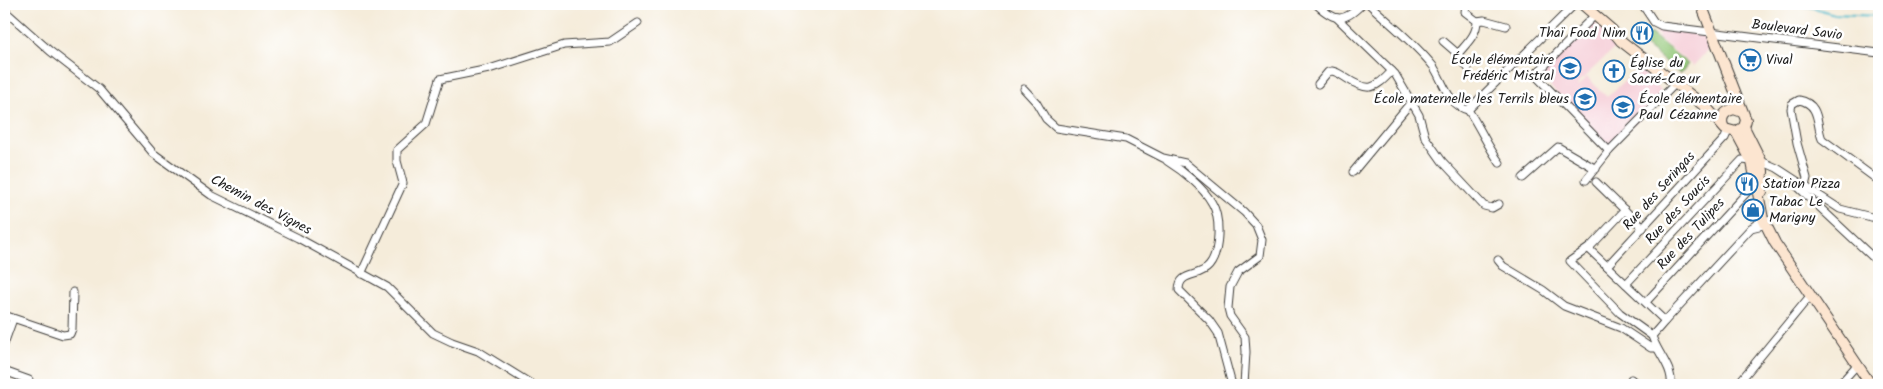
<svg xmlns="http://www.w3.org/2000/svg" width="1883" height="389" font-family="Kalam,sans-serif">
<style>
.built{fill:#f6cfd8}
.green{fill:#93c778;stroke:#58724a}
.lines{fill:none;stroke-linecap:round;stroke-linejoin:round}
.stream{stroke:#53bdcf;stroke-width:2}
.street-casing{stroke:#3d3b38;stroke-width:9}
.secondary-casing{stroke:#3d3b38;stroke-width:12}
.street{stroke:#fff;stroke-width:7}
.secondary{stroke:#fce5d0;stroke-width:10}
.labels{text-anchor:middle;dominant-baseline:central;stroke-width:5;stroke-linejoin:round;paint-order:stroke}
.street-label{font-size:14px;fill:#1c1c1c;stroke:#fff}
.poi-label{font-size:14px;fill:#1c1c1c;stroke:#fff;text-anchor:start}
</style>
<rect width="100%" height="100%" fill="#fff"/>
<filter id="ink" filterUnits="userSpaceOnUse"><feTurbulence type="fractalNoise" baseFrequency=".02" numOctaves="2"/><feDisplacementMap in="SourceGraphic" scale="10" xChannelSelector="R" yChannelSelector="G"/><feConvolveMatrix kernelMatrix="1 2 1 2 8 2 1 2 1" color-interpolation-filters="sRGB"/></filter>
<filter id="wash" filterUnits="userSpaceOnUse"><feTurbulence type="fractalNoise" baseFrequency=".0096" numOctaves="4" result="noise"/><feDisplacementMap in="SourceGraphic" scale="20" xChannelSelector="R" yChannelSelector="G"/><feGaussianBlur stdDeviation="1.12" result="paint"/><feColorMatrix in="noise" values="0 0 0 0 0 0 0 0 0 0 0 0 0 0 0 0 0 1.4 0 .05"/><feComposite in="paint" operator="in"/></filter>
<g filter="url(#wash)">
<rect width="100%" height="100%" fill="#f5ecda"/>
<g class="built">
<polygon points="1594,22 1617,46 1577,84 1579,86 1587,77 1607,97 1597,106 1639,68 1662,92 1637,117 1639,120 1608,146 1539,75"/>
<polygon points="1657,29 1706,35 1705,41 1708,42 1710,48 1693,66 1658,38 1659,35 1656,35"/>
</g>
<polygon class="green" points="1650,33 1688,64 1680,74 1642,43"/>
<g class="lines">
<polyline class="stream" points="1789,4 1811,7 1834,14 1879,16"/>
</g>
</g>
<g filter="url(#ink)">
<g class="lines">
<g class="street-casing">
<g id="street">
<path d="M 1316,4 C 1335,22 1344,23 1362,4"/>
<path d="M 1369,4 C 1389,23 1416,44 1433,66 C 1443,80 1448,106 1468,110 L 1575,4"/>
<path d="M 1466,4 L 1465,12 L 1477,21 C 1477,35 1466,44 1458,54 L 1468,68"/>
<polyline points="1642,4 1654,22 1662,26 1879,53"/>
<polyline points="4,10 50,51 99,89 153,153 211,195 298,238 387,287 433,333 452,342 478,351 533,385"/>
<polyline points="1595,15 1538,72 1537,77 1609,151 1676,83"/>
<polyline points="1337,18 1395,74 1419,115 1425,137 1442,161 1484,206 1492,208 1499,204"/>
<polyline points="1477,21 1484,20 1506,26"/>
<polyline points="1443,41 1458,54"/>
<path d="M 1318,84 L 1328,72 L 1332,71 C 1338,72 1341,75 1346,78 C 1369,93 1375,89 1392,71"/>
<polyline points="1024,89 1036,102 1046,119 1056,128 1126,139 1163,158 1185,163 1244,212 1256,225 1262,240 1260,256 1238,272 1230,287 1228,308 1230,316 1245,337 1246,352 1244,385"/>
<path d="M 1468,110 C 1480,127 1487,146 1500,163"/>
<path d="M 1167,161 C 1183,171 1203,187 1212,203 C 1221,218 1220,253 1209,266 C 1199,278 1179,271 1179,290 L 1209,320 L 1218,333 L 1232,385"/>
<polyline points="1761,161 1777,168 1840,209 1879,219"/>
<polyline points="1353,172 1412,101"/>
<polyline points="1523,178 1558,147 1596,169"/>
<polyline points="1586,180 1609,151"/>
<polyline points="1796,181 1798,187 1879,263"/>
<polyline points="1596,182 1643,228"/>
<path d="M 1805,186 L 1807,178 L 1797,143 L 1791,109 L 1792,104 L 1799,100 C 1821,104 1816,125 1822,139 L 1879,181"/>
<polyline points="1625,210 1590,247 1570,261 1620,313 1652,336"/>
<polygon points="1763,219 1767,220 1763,225 1751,228"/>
<polyline points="1590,247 1591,251 1665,321 1751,228"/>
<polyline points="1498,260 1503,266 1543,290 1564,306 1621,328 1651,348 1656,348"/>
<polyline points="1607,266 1725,138 1728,131"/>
<polyline points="361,274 403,183 397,161 397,150 426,124 440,79 489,69 564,45 610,42 638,23"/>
<polyline points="1626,284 1742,160 1751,161"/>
<polyline points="1646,302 1750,189 1756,186"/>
<polyline points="4,315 63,335 70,334 72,329 73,292"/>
<path d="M 1665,321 L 1652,336 C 1657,353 1673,367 1671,385"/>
<polyline points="4,344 13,319"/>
<polyline points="4,371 29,380"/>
<polyline points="1631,379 1638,385"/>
<polyline points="1737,385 1810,296"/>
<polyline points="1839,385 1857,365"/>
</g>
</g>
<g class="secondary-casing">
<g id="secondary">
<polyline points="1582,4 1612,30 1621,41 1707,108 1725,129 1736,132 1744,127 1746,120 1701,4"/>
<path d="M 1723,126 C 1720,117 1725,111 1734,109 L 1742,112"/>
<polyline points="1744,127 1761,161 1763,171 1762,192"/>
<polyline points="1736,132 1752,162 1763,219 1775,243 1871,385"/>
</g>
</g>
<use href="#street" class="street"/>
<use href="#secondary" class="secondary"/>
</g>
</g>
<defs>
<g id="restaurant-ring" transform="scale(1.125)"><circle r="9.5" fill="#fff" stroke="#1f6fb2" stroke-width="1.5"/><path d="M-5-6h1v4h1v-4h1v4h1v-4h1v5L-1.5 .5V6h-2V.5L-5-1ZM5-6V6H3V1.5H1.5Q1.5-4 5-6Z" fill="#1f6fb2"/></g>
<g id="supermarket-ring" transform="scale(1.125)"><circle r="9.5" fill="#fff" stroke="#1f6fb2" stroke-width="1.5"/><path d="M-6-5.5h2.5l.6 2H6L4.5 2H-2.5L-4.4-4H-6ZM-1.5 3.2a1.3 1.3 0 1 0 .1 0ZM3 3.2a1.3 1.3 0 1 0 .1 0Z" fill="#1f6fb2"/></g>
<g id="school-ring" transform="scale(1.125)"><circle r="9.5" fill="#fff" stroke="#1f6fb2" stroke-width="1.5"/><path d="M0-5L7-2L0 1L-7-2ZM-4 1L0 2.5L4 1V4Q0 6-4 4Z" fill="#1f6fb2"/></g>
<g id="church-ring" transform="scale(1.125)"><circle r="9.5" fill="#fff" stroke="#1f6fb2" stroke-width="1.5"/><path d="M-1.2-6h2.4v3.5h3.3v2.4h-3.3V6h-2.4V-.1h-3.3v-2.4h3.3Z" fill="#1f6fb2"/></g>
<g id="shop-ring" transform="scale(1.125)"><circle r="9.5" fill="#fff" stroke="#1f6fb2" stroke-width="1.5"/><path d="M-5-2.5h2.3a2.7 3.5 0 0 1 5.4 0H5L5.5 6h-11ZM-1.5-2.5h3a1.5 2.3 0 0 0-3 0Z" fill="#1f6fb2"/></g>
</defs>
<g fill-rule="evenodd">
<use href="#restaurant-ring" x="1642" y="33"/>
<use href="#supermarket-ring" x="1750" y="60"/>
<use href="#school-ring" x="1570" y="68"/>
<use href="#church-ring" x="1614" y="71"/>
<use href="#school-ring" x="1585" y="99"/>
<use href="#school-ring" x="1623" y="107"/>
<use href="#restaurant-ring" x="1747" y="184"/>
<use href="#shop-ring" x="1753" y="210"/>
</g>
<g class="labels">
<g class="street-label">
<text transform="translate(1797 30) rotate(7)">Boulevard Savio</text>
<text transform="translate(1659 191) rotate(-48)">Rue des Seringas</text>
<text transform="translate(261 205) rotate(28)">Chemin des Vignes</text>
<text transform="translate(1678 210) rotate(-47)">Rue des Soucis</text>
<text transform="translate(1691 234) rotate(-47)">Rue des Tulipes</text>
</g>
<g class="poi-label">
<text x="1626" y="33" text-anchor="end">Thaï Food Nim</text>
<text x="1554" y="60" text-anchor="end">École élémentaire<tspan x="1554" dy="16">Frédéric Mistral</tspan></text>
<text x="1766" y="60">Vival</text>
<text x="1630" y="63">Église du<tspan x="1630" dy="16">Sacré-Cœur</tspan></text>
<text x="1569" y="99" text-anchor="end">École maternelle les Terrils bleus</text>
<text x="1639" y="99">École élémentaire<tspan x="1639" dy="16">Paul Cézanne</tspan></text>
<text x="1763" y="184">Station Pizza</text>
<text x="1769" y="202">Tabac Le<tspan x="1769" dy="16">Marigny</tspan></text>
</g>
</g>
<rect width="1883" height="389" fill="none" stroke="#fff" stroke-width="20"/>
</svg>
